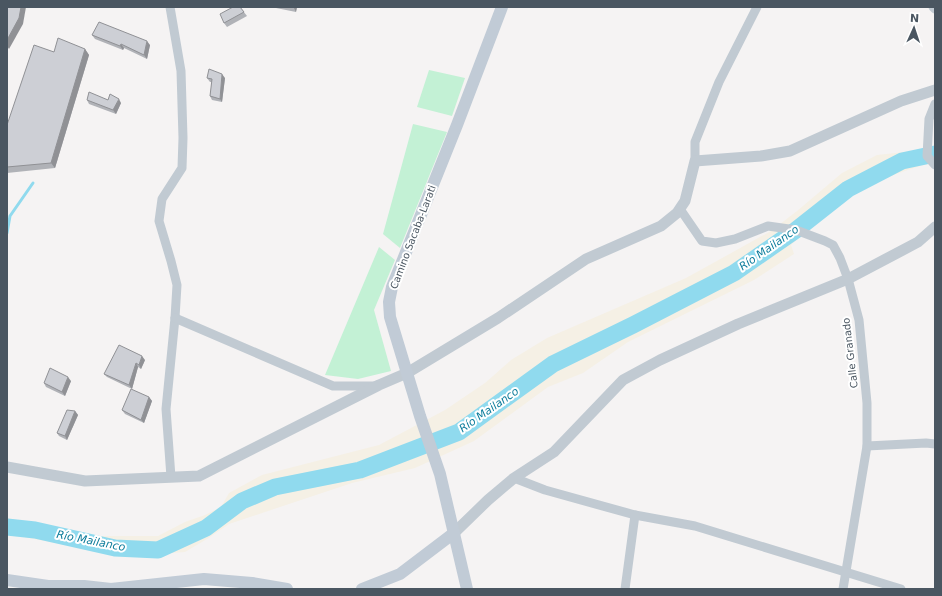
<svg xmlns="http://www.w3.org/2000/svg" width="942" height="596" font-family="'DejaVu Sans',sans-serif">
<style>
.green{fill:#c3f1d5}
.sand{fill:#f5f0e5}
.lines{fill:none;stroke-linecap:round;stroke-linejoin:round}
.stream{stroke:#90daee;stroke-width:3}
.river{stroke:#90daee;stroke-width:17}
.minor{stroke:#c1cad2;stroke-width:9}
.tertiary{stroke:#c1cad2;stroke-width:11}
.secondary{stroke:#c1cbd6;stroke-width:12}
.wall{fill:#b0b2b7}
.shaded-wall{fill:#909195}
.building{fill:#cdcfd5;stroke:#909195}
.labels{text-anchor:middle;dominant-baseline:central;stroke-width:4;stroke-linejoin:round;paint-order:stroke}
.street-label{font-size:10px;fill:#4a5661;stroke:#fff}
.water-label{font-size:11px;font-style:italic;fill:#0c7c9b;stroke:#fff}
</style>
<rect width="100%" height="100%" fill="#f5f3f3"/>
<g class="green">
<polygon points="429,70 465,78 452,116 417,107"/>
<polygon points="413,124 447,132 400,248 383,234"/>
<polygon points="379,247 395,260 374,310 391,371 358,379 325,375"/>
</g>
<path class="sand" d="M 932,149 L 934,162 C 906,170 878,179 853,194 C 830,207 811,227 791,245 L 794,254 L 754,280 L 628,342 L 583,373 L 548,387 L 474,441 L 415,468 L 352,483 L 229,524 L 207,539 L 185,552 L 145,555 L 104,552 L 7,534 L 7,518 L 93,536 L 158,536 L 185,522 L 205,515 L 221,507 L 229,493 L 262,475 L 379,445 L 445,410 L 485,383 L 511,360 L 547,338 L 686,278 L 771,231 L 797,211 L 842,173 L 877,155 Z"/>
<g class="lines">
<polyline class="stream" points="7,233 10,216 33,183"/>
<polyline class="river" points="7,527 35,530 115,548 158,550 206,528 242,501 275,487 360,470 459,432 553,364 633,325 734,273 796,230 848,189 902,161 935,154"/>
<g class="minor">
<polyline points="170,7 181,71 183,138 182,168 162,199 159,221 171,261 177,285 175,318 166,409 171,477"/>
<polyline points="933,7 935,9"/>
<polyline points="935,104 929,119 927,156 935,165"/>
<polyline points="695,161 695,142 719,82 757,7"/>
<polyline points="680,209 702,241 716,243 735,239 768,226 796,230 825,241 833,245 840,258 848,279 859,320 867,403 867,446 843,589"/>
<polyline points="175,318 333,386 376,386"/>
<polyline points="867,446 926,443 935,444"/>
<polyline points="514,478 545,490 635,515 695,526 901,589"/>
<polyline points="625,589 635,515"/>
</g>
<g class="tertiary">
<polyline points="7,467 85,481 199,476 379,385 407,373 498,318 586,259 661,226 677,213 685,201 695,161 761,156 790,151 901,101 935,90"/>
<polyline points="454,533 488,500 514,478 554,452 623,380 660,360 738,324 848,279 918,242 935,227"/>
</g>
<g class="secondary">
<polyline points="7,580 48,586 84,586 111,589 204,579 252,583 287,589"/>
<polyline points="362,589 400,574 454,533"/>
<polyline points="467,589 440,474 420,416 390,317 389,302 392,287 457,125 502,7"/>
</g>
</g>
<g class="wall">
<polygon points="240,7 247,16 227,27 224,23"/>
<polygon points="271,7 297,7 296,12"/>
<polygon points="92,35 150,45 147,59 124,48 123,50 95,39"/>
<polygon points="85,49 89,55 55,168 7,173 7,125 54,52"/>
<polygon points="207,78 225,78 222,102 212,100 210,96 212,82 210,82"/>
<polygon points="87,100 108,100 121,103 116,114 89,104"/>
<polygon points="145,360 141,369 138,367 132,389 107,377 104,374"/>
<polygon points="71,381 65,396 46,387 44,383"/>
<polygon points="149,397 152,401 144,423 125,414 122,410"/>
<polygon points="75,411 78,415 67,440 59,436 57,433"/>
</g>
<g class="shaded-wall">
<polygon points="21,7 26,7 23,24 9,49 7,46 7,40"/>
<polygon points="294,7 297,7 296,12 294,8"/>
<polygon points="147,41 150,45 147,59 144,55"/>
<polygon points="121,44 124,48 123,50 120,46"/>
<polygon points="85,49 89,55 55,168 51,163"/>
<polygon points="222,74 225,78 222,102 220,99"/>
<polygon points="119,99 121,103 116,114 113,110"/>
<polygon points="142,356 145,360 141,369 139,365"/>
<polygon points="136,363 138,367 132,389 129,385"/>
<polygon points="68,377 71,381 65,396 62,392"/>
<polygon points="149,397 152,401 144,423 141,420"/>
<polygon points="75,411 78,415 67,440 65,436"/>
</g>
<g class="building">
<polygon points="7,7 21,7 19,18 7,40"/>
<polygon points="233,7 240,7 244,12 224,23 220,14"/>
<polygon points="99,22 147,41 144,55 121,44 120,46 92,35"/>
<polygon points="58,38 85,49 51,163 7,167 7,125 34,45 54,52"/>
<polygon points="209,69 222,74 220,99 210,96 212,79 207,78"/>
<polygon points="89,92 108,100 110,94 119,99 113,110 87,100"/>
<polygon points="119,345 142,356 139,365 136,363 129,385 104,374"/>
<polygon points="50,368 68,377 62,392 44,383"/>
<polygon points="131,389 149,397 141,420 122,410"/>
<polygon points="67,410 75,411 65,436 57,433"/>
</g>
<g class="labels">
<g class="street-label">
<text transform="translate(413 237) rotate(-69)">Camino Sacaba-Larati</text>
<text transform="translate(850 353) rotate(-97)">Calle Granado</text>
</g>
<g class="water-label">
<text transform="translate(769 248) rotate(-35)">Río Mailanco</text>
<text transform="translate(489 410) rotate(-35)">Río Mailanco</text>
<text transform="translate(91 541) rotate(11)">Río Mailanco</text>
</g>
</g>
<rect width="942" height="596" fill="none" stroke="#4a5661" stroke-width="16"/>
<g transform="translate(914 28) rotate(3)" stroke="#ffffff" stroke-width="3" paint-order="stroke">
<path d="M0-3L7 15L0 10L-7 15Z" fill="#4a5661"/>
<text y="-6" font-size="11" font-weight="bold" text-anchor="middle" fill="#4a5661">N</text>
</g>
</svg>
